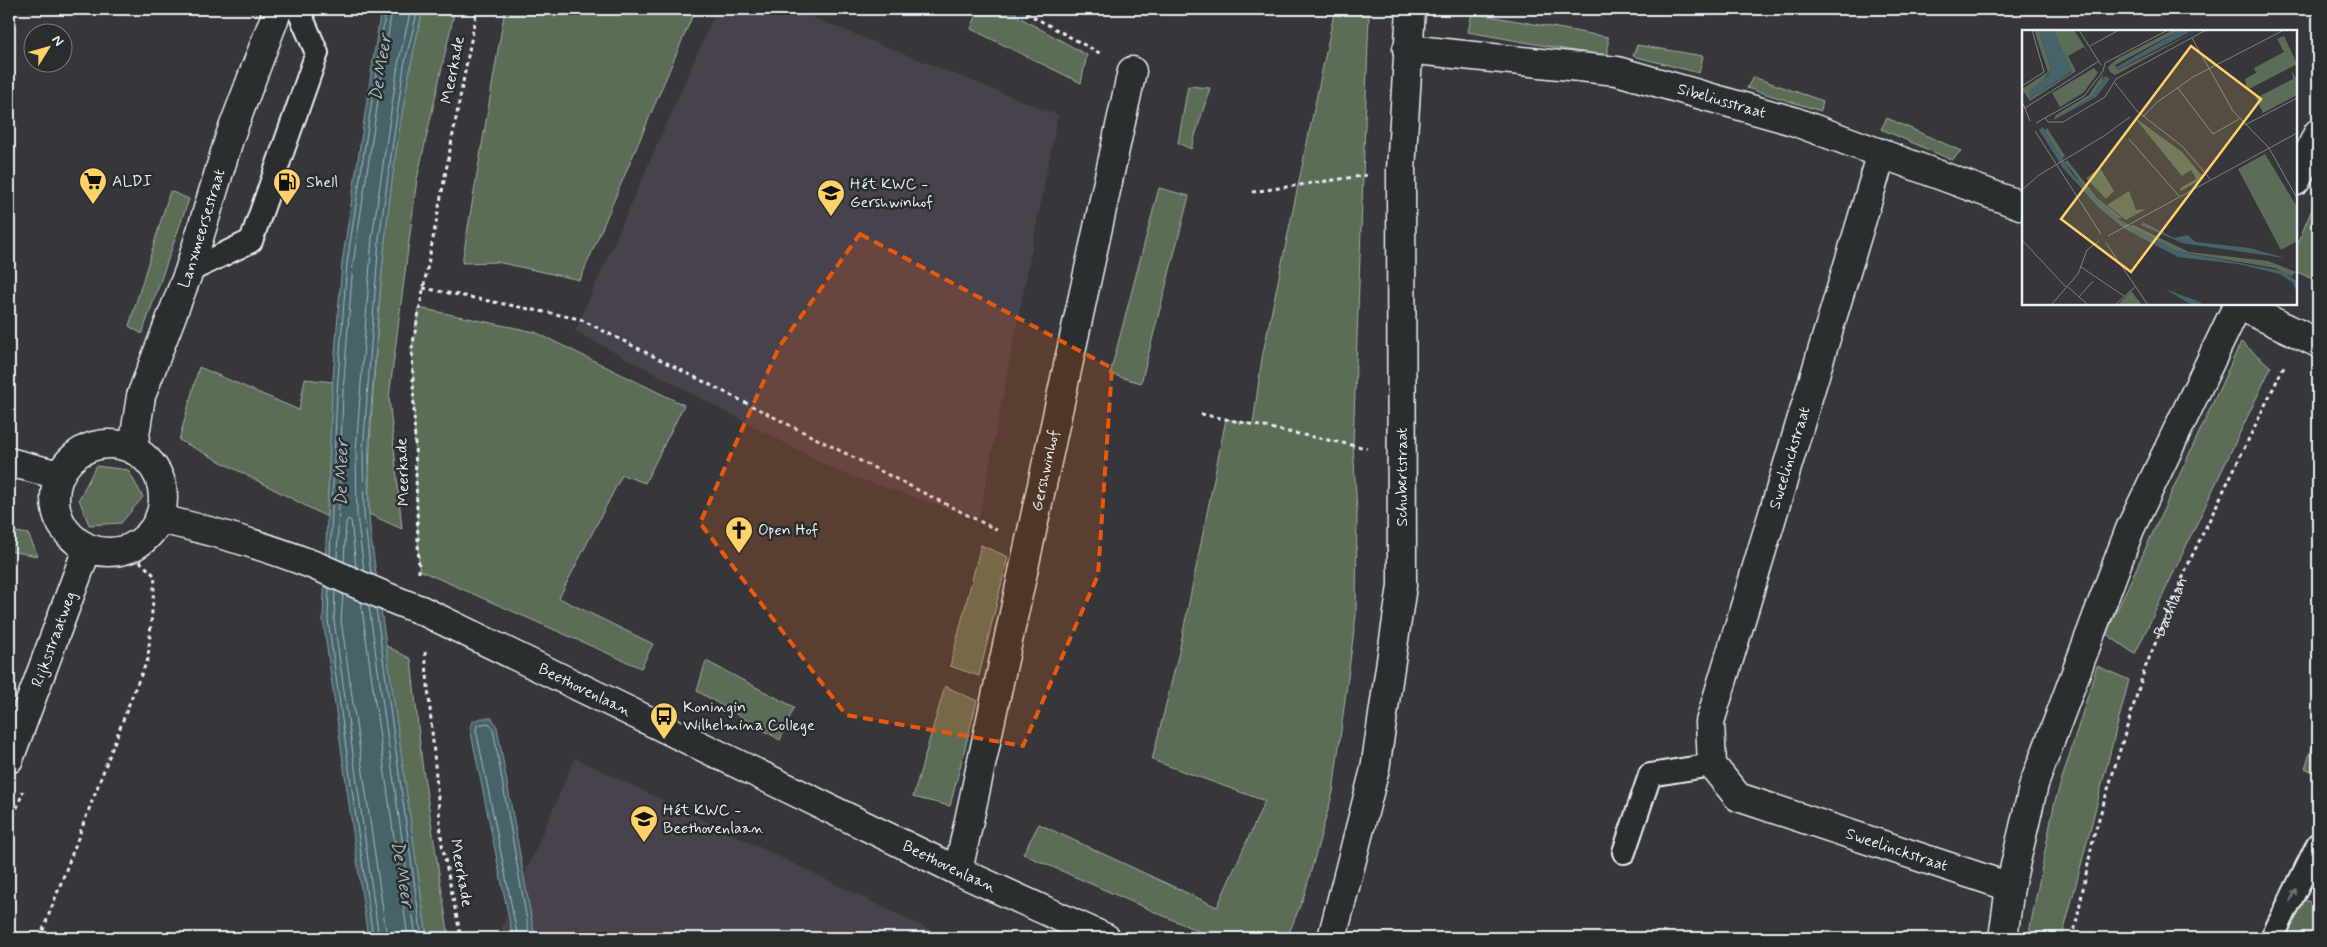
<svg xmlns="http://www.w3.org/2000/svg" width="2327" height="947" font-family="Mynerve,sans-serif">
<style>
.built{fill:#47434b}
.green{fill:#5b6d57;stroke:#a2afa8}
.water{fill:#46636a;stroke:#879ca3}
.lines{fill:none;stroke-linecap:round;stroke-linejoin:round}
.shore{stroke:#a7b8bf;stroke-width:1}
.lane-casing{stroke:#e8f1f8;stroke-width:26}
.street-casing{stroke:#e8f1f8;stroke-width:31}
.secondary-casing{stroke:#e8f1f8;stroke-width:31}
.path{stroke:#e8f1f8;stroke-width:3;stroke-dasharray:4 4;stroke-linecap:butt}
.lane{stroke:#2a2d2e;stroke-width:22}
.street{stroke:#2a2d2e;stroke-width:28}
.secondary{stroke:#2a2d2e;stroke-width:28}
.oneway{fill:#6c7275}
.marked{fill:#e8590c;fill-opacity:0.2;stroke:#e8590c;stroke-width:4;stroke-dasharray:10 6;stroke-linejoin:round}
.labels{text-anchor:middle;dominant-baseline:central;stroke-width:5;stroke-linejoin:round;paint-order:stroke}
.street-label{font-size:16px;fill:#e8f1f8;stroke:#2a2d2e}
.poi-label{font-size:16px;fill:#e8f1f8;stroke:#2a2d2e;text-anchor:start}
.water-label{font-size:18px;font-style:italic;fill:#a7b8bf;stroke:#2a2d2e}
.inset-road{fill:none;stroke:#7e8187;stroke-width:1}
.view{fill:#ffd166;fill-opacity:0.15;stroke:#ffd166;stroke-width:2.5}
.inset-edge{fill:none;stroke:#e8f1f8;stroke-width:2.5}
</style>
<rect width="100%" height="100%" fill="#37373b"/>
<filter id="ink" filterUnits="userSpaceOnUse"><feTurbulence type="fractalNoise" baseFrequency=".02" numOctaves="2"/><feDisplacementMap in="SourceGraphic" scale="10" xChannelSelector="R" yChannelSelector="G"/><feConvolveMatrix kernelMatrix="1 2 1 2 8 2 1 2 1" color-interpolation-filters="sRGB"/></filter>
<g filter="url(#ink)">
<g class="built">
<polygon points="717,9 791,9 1058,115 979,519 839,472 575,331"/>
<polygon points="575,758 947,938 504,938 502,927"/>
</g>
<g class="green">
<path d="M 423,9 L 455,9 L 417,179 L 389,397 L 402,529 L 369,514 C 368,460 372,405 376,351 C 383,236 396,121 423,9 Z"/>
<polygon points="505,9 695,10 580,280 497,262 462,263"/>
<polygon points="979,9 1014,9 1017,16 1087,55 1081,83 971,29"/>
<polygon points="1335,9 1369,9 1369,16 1353,445 1357,511 1356,615 1333,792 1304,896 1287,938 1214,938 1023,854 1039,824 1217,907 1265,801 1152,760 1179,652 1226,419 1253,424 1262,358"/>
<polygon points="1472,13 1608,37 1608,57 1468,32"/>
<polygon points="1637,45 1703,56 1699,73 1633,56"/>
<polygon points="1753,77 1823,101 1821,111 1747,88"/>
<polygon points="1188,86 1210,88 1191,149 1178,143"/>
<polygon points="1887,118 1961,151 1952,160 1881,129"/>
<polygon points="1159,188 1189,196 1141,383 1110,374"/>
<polygon points="170,191 189,199 142,334 129,326"/>
<polygon points="2318,195 2318,266 2312,279 2296,271 2296,247"/>
<polygon points="419,308 535,332 684,405 645,483 622,475 559,598 653,644 641,668 419,570 412,348"/>
<polygon points="2241,342 2271,367 2135,654 2106,634"/>
<polygon points="199,367 299,410 305,379 333,382 327,517 179,440"/>
<polygon points="96,466 128,470 143,497 121,523 89,525 79,499"/>
<polygon points="9,531 28,534 38,556 9,551"/>
<polygon points="981,545 1008,557 979,676 950,666"/>
<polygon points="385,645 411,659 422,763 449,938 427,938"/>
<polygon points="706,661 794,707 780,740 697,691"/>
<polygon points="2097,666 2129,680 2062,938 2028,938 2054,805"/>
<polygon points="945,686 977,701 950,806 913,797"/>
<polygon points="2314,742 2318,743 2318,775 2305,768"/>
<polygon points="2293,894 2318,906 2318,938 2272,938"/>
</g>
<g class="water">
<path d="M 381,9 L 423,9 C 397,119 384,232 376,345 C 371,409 364,473 371,538 L 427,938 L 368,938 L 323,620 L 332,391 L 342,263 Z"/>
<polygon points="482,718 492,718 497,727 535,938 513,938 470,728 473,721"/>
</g>
<g class="lines">
<g class="shore">
<polyline points="330,556 337,392 347,263 386,9"/>
<polyline points="337,558 343,392 353,264 392,9"/>
<polyline points="344,562 346,522 348,519 351,521 356,567"/>
<polyline points="364,571 357,515 356,450 372,238 398,65 411,9"/>
<polyline points="371,574 364,515 363,451 379,239 404,66 418,9"/>
<polyline points="329,588 328,620 373,938"/>
<polyline points="335,591 334,620 379,938"/>
<polyline points="343,594 341,620 387,938"/>
<polyline points="361,602 408,938"/>
<polyline points="369,606 416,938"/>
<polyline points="376,608 422,938"/>
<polyline points="518,938 476,729 477,725 489,723 493,729 530,938"/>
</g>
<g class="lane-casing">
<g id="lane">
<polyline points="189,271 251,241 317,53 298,9"/>
<polyline points="1624,852 1650,775 1712,765"/>
<polyline points="2272,938 2318,844"/>
</g>
</g>
<g class="street-casing">
<g id="street">
<path id="s2" d="M 1407,49 L 1617,71 L 1793,121 L 2023,206"/>
<path id="s3" d="M 1882,153 L 1710,722 L 1712,765 L 1738,797 L 2010,887"/>
<polyline points="2296,181 2318,133"/>
<polyline points="2236,304 2318,343"/>
<polyline points="9,462 59,475"/>
<path id="s4" d="M 160,519 C 208,530 265,546 311,564 C 348,579 383,597 421,610 L 958,871 L 1106,938"/>
<path id="s5" d="M 958,871 L 1132,71"/>
<polyline points="1332,938 1375,769 1402,586 1401,170 1411,9"/>
<polyline points="2003,938 2010,887 2034,784 2130,529 2238,304"/>
</g>
</g>
<g class="secondary-casing">
<g id="secondary">
<circle cx="109" cy="498" r="54"/>
<path id="s6" d="M 133,448 L 141,396 L 189,271 L 230,136 L 278,9"/>
<path id="s7" d="M 9,759 L 87,549"/>
</g>
</g>
<g class="path">
<polyline points="1019,9 1103,55"/>
<polyline points="1252,192 1368,175"/>
<polyline points="423,288 580,319 997,530"/>
<polyline points="2314,302 2318,294"/>
<polyline points="1201,414 1367,448"/>
<polyline points="419,573 412,348 477,9"/>
<polyline points="425,652 442,844 461,938"/>
<polyline points="9,831 23,791"/>
<polyline points="40,938 134,691 148,659 155,576 128,550"/>
<path id="s1" d="M 2073,938 L 2094,835 L 2145,668 L 2191,558 L 2285,364"/>
</g>
<use href="#lane" class="lane"/>
<use href="#street" class="street"/>
<use href="#secondary" class="secondary"/>
</g>
<defs><path id="oneway-solid" d="M-6-.8H1V-3.2L6.5 0L1 3.2V.8H-6Z" transform="scale(1.25)"/></defs>
<use class="oneway" href="#oneway-solid" transform="translate(2293 895) rotate(-64)"/>
</g>
<path class="marked" d="M 860,234 L 1112,368 L 1098,575 L 1023,746 L 846,715 L 700,523 L 779,347 Z"/>
<defs>
<g id="supermarket-pin" transform="scale(1.4375)"><path d="M0 17L-7.5 6A9.5 9.5 0 1 1 7.5 6Z" fill="#ffd166" stroke="#2a2d2e"/><path d="M-6-5.5h2.5l.6 2H6L4.5 2H-2.5L-4.4-4H-6ZM-1.5 3.2a1.3 1.3 0 1 0 .1 0ZM3 3.2a1.3 1.3 0 1 0 .1 0Z" fill="#111"/></g>
<g id="fuel-pin" transform="scale(1.4375)"><path d="M0 17L-7.5 6A9.5 9.5 0 1 1 7.5 6Z" fill="#ffd166" stroke="#2a2d2e"/><path d="M-5.5-6h7V0h2V4h1.3V-2.5L3-4.5l.8-.8L6-3V5H2.5V1h-1V6h-7ZM-4.2-4.7v3.2H.2V-4.7Z" fill="#111"/></g>
<g id="school-pin" transform="scale(1.4375)"><path d="M0 17L-7.5 6A9.5 9.5 0 1 1 7.5 6Z" fill="#ffd166" stroke="#2a2d2e"/><path d="M0-5L7-2L0 1L-7-2ZM-4 1L0 2.5L4 1V4Q0 6-4 4Z" fill="#111"/></g>
<g id="church-pin" transform="scale(1.4375)"><path d="M0 17L-7.5 6A9.5 9.5 0 1 1 7.5 6Z" fill="#ffd166" stroke="#2a2d2e"/><path d="M-1.2-6h2.4v3.5h3.3v2.4h-3.3V6h-2.4V-.1h-3.3v-2.4h3.3Z" fill="#111"/></g>
<g id="bus-pin" transform="scale(1.4375)"><path d="M0 17L-7.5 6A9.5 9.5 0 1 1 7.5 6Z" fill="#ffd166" stroke="#2a2d2e"/><path d="M-5-6H5V4H4V6H2V4H-2V6H-4V4H-5ZM-3.5-4V0h7V-4ZM-3.5 1.2v1.5H-2V1.2ZM2 1.2v1.5H3.5V1.2Z" fill="#111"/></g>
</defs>
<g fill-rule="evenodd">
<use href="#supermarket-pin" x="93" y="181"/>
<use href="#fuel-pin" x="287" y="182"/>
<use href="#school-pin" x="831" y="193"/>
<use href="#church-pin" x="739" y="530"/>
<use href="#bus-pin" x="664" y="716"/>
<use href="#school-pin" x="644" y="819"/>
</g>
<g class="labels">
<g class="street-label">
<text transform="translate(453 70) rotate(-79)">Meerkade</text>
<text stroke="none"><textPath href="#s2" startOffset="320">Sibeliusstraat</textPath></text>
<text stroke="none"><textPath href="#s6" startOffset="231">Lanxmeersestraat</textPath></text>
<text transform="translate(1790 458) rotate(-73)">Sweelinckstraat</text>
<text stroke="none"><textPath href="#s5" startOffset="410">Gershwinhof</textPath></text>
<text transform="translate(403 472) rotate(-92)">Meerkade</text>
<text transform="translate(1402 477) rotate(-90)">Schubertstraat</text>
<text stroke="none"><textPath href="#s1" startOffset="346">Bachlaan</textPath></text>
<text stroke="none"><textPath href="#s7" startOffset="128">Rijksstraatweg</textPath></text>
<text stroke="none"><textPath href="#s4" startOffset="459">Beethovenlaan</textPath></text>
<text stroke="none"><textPath href="#s3" startOffset="846">Sweelinckstraat</textPath></text>
<text stroke="none"><textPath href="#s4" startOffset="864">Beethovenlaan</textPath></text>
<text transform="translate(461 873) rotate(80)">Meerkade</text>
</g>
<g class="poi-label">
<text x="112" y="181">ALDI</text>
<text x="306" y="182">Shell</text>
<text x="850" y="184">Hét KWC -<tspan x="850" dy="18">Gershwinhof</tspan></text>
<text x="758" y="530">Open Hof</text>
<text x="683" y="707">Koningin<tspan x="683" dy="18">Wilhelmina College</tspan></text>
<text x="663" y="810">Hét KWC -<tspan x="663" dy="18">Beethovenlaan</tspan></text>
</g>
<g class="water-label">
<text transform="translate(381 68) rotate(-81)">De Meer</text>
<text transform="translate(342 473) rotate(-89)">De Meer</text>
<text transform="translate(402 874) rotate(81)">De Meer</text>
</g>
</g>
<g transform="translate(2022 30)">
<rect width="275" height="275" fill="#37373b"/>
<path d="M 12,0 L 17,0 L 29,39 L 7,69 L 50,42 L 31,0 L 52,0 L 69,27 L 62,17 L 46,26 L 54,41 L 8,71 L 0,59 L 26,42 ZM 151,0 L 158,0 L 93,35 L 96,40 L 176,0 L 93,45 L 88,42 L 86,37 L 95,29 ZM 262,6 L 275,34 L 225,60 L 223,49 L 234,43 L 232,38 L 262,22 L 255,9 ZM 72,38 L 76,43 L 61,63 L 38,77 L 30,63 ZM 270,41 L 275,50 L 275,65 L 241,83 L 234,68 L 271,49 ZM 81,44 L 80,52 L 69,67 L 32,90 L 34,85 L 67,65 ZM 112,87 L 160,122 L 182,148 L 159,161 L 158,158 L 174,149 L 169,140 L 160,146 ZM 25,98 L 43,126 L 40,128 L 23,101 ZM 243,124 L 275,177 L 275,211 L 259,220 L 216,139 ZM 45,130 L 75,168 L 100,188 L 94,188 L 66,162 L 43,132 ZM 78,138 L 92,161 L 84,169 L 64,148 ZM 107,161 L 114,180 L 124,179 L 104,190 L 85,175 ZM 111,195 L 167,222 L 246,231 L 274,242 L 270,246 L 253,238 L 154,221 L 108,196 ZM 109,261 L 120,275 L 96,275 Z" fill="#5b6d57"/>
<path d="M 17,0 L 31,0 L 50,41 L 7,69 L 7,61 L 25,46 L 29,39 ZM 158,0 L 171,0 L 95,40 L 93,38 ZM 83,46 L 88,49 L 74,67 L 32,90 L 69,67 ZM 21,97 L 51,145 L 98,190 L 154,221 L 261,241 L 275,251 L 275,263 L 271,253 L 258,244 L 216,234 L 156,227 L 103,199 L 77,178 L 41,138 L 17,100 ZM 121,192 L 152,208 L 165,205 L 174,212 L 228,218 L 263,228 L 160,213 L 119,195 ZM 143,259 L 178,272 L 180,275 L 170,275 Z" fill="#46636a"/>
<path class="inset-road" d="M 57,0 L 79,35M 170,8 L 211,81 L 247,118 L 275,168M 68,16 L 97,0M 93,53 L 115,81 L 161,117 L 188,149M 0,56 L 22,42 L 10,0M 155,57 L 191,104 L 217,89M 0,71 L 8,91M 3,78 L 77,31M 121,87 L 134,73 L 171,47 L 262,0M 23,88 L 26,92 L 41,92 L 83,67 L 94,49 L 184,0M 14,93 L 62,66 L 81,41 L 83,33 L 146,0M 223,95 L 275,68M 13,101 L 79,204M 107,109 L 157,166M 0,160 L 17,145 L 82,106 L 108,87M 86,206 L 275,103M 0,210 L 44,257M 84,213 L 126,275M 59,237 L 102,266M 45,256 L 66,275M 57,267 L 71,251M 29,275 L 56,244 L 65,220 L 77,211M 93,275 L 113,257"/>
<path class="view" d="M 169,16 L 239,69 L 109,242 L 39,189 Z"/>
<rect width="275" height="275" class="inset-edge"/>
</g>
<rect width="2327" height="947" fill="none" stroke="#2a2d2e" stroke-width="30"/>
<rect x="15" y="15" width="2297" height="917" fill="none" stroke="#e8f1f8" stroke-width="2" filter="url(#ink)"/>
<g transform="translate(48 48) rotate(53)"><circle r="24" fill="#2a2d2e" stroke="#767b7f"/>
<path d="M0-4L9 19L0 12L-9 19Z" fill="#ffd166"/>
<text y="-8" font-size="14" font-weight="bold" text-anchor="middle" fill="#e8f1f8">N</text>
</g>
</svg>
